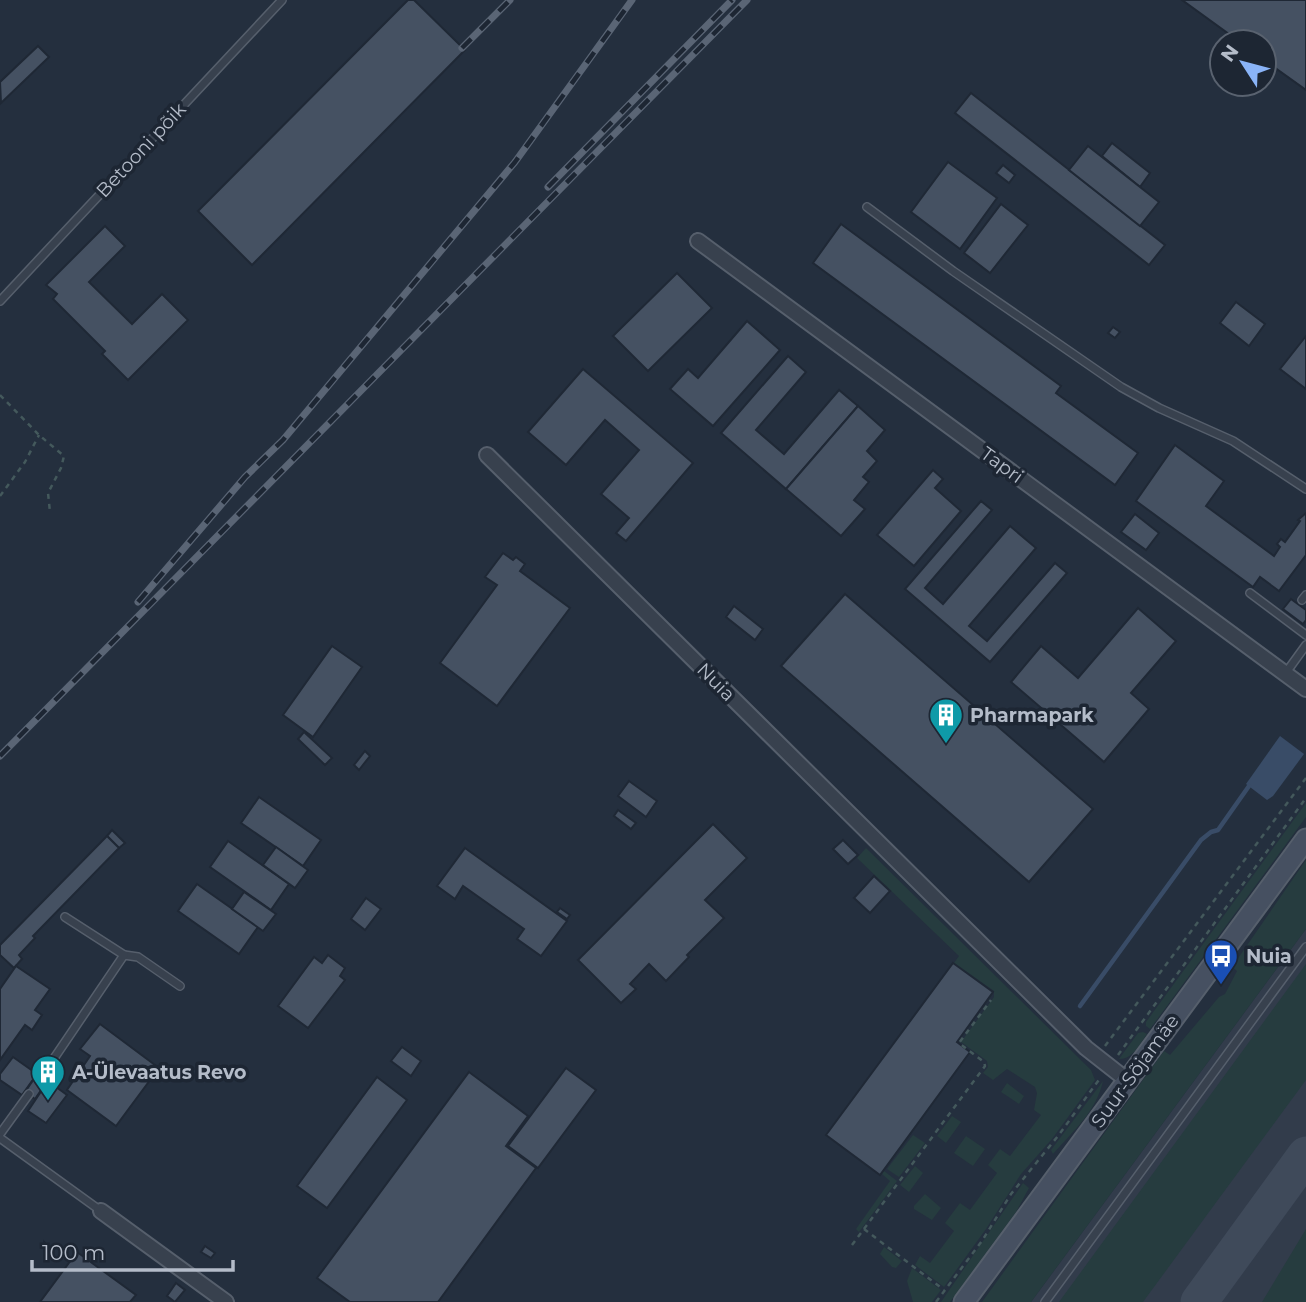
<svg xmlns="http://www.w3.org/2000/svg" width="1306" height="1302" font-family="Montserrat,sans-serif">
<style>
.airport{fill:#323c4b}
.green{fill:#263c3f}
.water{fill:#394c67}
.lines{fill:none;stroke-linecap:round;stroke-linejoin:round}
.stream{stroke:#394c67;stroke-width:4.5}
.taxiway{stroke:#3f4a5a;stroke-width:37}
.building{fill:#455162;stroke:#1f2835;stroke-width:2}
.lane-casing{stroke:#565f6c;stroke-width:10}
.street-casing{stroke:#565f6c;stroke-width:18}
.secondary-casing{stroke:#565f6c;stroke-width:23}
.path{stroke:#44595c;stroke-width:2.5;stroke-dasharray:5 5;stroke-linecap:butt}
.lane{stroke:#38414e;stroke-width:7}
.street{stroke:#38414e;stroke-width:14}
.secondary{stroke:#465061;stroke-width:19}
.rail-casing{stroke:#5a6575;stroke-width:7}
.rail{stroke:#1d2633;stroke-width:4.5;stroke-dasharray:13;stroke-linecap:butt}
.labels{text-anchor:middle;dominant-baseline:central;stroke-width:7;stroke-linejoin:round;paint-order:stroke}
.street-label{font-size:19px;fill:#b4bcc9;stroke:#1d2633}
.poi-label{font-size:19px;font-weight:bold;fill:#b4bcc9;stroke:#1d2633;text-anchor:start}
</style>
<rect width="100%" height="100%" fill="#242f3e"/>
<polygon class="airport" points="1306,929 1306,1302 1031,1302"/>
<g class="green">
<polygon points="1306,803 1306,817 1150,1029 1146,1026 1146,1022"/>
<polygon points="866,848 1091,1070 1095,1080 1052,1139 1021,1174 986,1229 944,1287 915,1265 920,1256 930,1263 954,1231 945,1223 960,1203 970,1210 997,1173 988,1165 1000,1149 1010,1156 1041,1115 1034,1110 1037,1093 1035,1087 1007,1069 993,1080 983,1073 988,1067 987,1061 961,1042 994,997 994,991 954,963 959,956 857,858"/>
<polygon points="1306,860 1306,929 1031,1302 982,1302 1164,1051 1170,1055 1219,997 1225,994 1237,971 1232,967"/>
<polygon points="1306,964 1306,1080 1143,1302 1059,1302"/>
<path d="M 1143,1032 L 1147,1034 C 1139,1045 1133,1059 1119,1059 L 1138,1033 Z"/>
<path d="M 1103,1081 C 1096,1112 1073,1131 1053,1154 L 1051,1150 Z"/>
<polygon points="1007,1083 1024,1096 1019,1104 1001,1092"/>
<polygon points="952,1116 961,1122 946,1143 937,1136"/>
<polygon points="913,1135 925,1143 899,1177 887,1169"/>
<polygon points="966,1136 985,1149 973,1166 954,1153"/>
<polygon points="915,1166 923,1173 909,1192 900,1185"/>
<polygon points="884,1171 897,1181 859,1232 856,1229 890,1181 882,1174"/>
<polygon points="1023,1183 1029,1188 1016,1212 950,1302 941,1302"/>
<polygon points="925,1194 941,1208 932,1220 914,1209 914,1206"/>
<polygon points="1306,1229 1306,1302 1262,1302"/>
<polygon points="884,1247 902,1261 896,1268 892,1267 880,1254"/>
<polygon points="912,1268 941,1290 932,1302 913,1302 907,1281"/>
</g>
<polygon class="water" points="1280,736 1304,754 1273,796 1267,800 1246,784"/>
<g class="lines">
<polyline class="stream" points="1080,1006 1201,840 1211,832 1218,830 1249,786"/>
<polyline class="taxiway" points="1199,1302 1306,1155"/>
</g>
<g class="building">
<polygon points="408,0 414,0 465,50 252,265 198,211"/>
<polygon points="1182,0 1306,0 1306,90 1264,60 1264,42 1240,42"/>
<polygon points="38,46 49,57 1,103 0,82"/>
<polygon points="971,93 1165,245 1149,265 955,113"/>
<polygon points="1112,143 1150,173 1140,187 1102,156"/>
<polygon points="1088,146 1159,202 1140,226 1069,170"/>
<polygon points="948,162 997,198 960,249 911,212"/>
<polygon points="1003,165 1015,175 1009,183 996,173"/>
<polygon points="1001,204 1028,225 990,273 964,253"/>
<polygon points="841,224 1061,386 1056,393 1138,453 1115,485 813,263"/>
<polygon points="105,226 125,246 89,282 132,324 162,294 188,320 128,380 102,354 105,351 53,299 57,294 46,285"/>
<polygon points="677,273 712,308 648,371 613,336"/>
<polygon points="1236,302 1265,324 1249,346 1220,323"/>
<polygon points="747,321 780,350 713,426 670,389 688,369 698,378"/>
<polygon points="1113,327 1120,332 1115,338 1108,333"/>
<polygon points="1306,336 1306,389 1280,369"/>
<polygon points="788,356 806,372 756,430 784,454 839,390 858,406 786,489 721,433"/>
<polygon points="583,369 693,463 626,541 616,533 629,518 601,494 639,450 605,420 566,465 528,432"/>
<polygon points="858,406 885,430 867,451 877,461 863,477 869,482 854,500 865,509 841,536 786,489"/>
<polygon points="1175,445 1224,481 1206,506 1274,556 1280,547 1277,544 1281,539 1285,542 1300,521 1298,520 1306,513 1306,555 1279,591 1260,577 1253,587 1136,501"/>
<polygon points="933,470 943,479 935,488 961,511 914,566 877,535"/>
<polygon points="981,501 992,510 925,588 943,604 1010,526 1036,548 969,626 987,641 1055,563 1067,573 990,662 905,589"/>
<polygon points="1135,514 1159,533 1146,550 1121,532"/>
<polygon points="503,553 513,560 516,557 525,564 520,571 570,608 497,706 440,663 497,585 485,577"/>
<polygon points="845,594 1093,809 1029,882 781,666"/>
<polygon points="1291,599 1306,610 1306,620 1303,624 1283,609"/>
<polygon points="734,606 763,629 755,640 726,617"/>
<polygon points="1138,608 1176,641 1131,693 1149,709 1104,762 1011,682 1041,646 1078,678"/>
<polygon points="332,646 362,667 313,737 283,715"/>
<polygon points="304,732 332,758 325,765 298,739"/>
<polygon points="365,751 370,756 359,770 354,765"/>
<polygon points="629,781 657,801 646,817 618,796"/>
<polygon points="259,797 321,840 303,866 241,823"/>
<polygon points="618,810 636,823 631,829 614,816"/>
<polygon points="713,824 747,858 705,900 724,918 687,955 689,957 666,981 649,964 630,984 636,989 621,1003 578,960"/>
<polygon points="112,830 125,843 119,848 107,836"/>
<polygon points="107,836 119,848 33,936 35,938 19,955 22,959 14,968 0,955 0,945"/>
<polygon points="843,840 858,855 848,864 833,849"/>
<polygon points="228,841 289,884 271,910 210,867"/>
<polygon points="276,847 308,870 295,888 263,865"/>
<polygon points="465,848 567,921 541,956 517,939 524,929 463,886 455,899 437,886"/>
<polygon points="874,876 890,891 870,913 854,898"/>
<polygon points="197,884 258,927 239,954 178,911"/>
<polygon points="244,892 276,914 263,931 232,909"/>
<polygon points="366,898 381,909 365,930 351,919"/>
<polygon points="560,908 570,915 567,919 557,912"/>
<polygon points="328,955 345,968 340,976 345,980 308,1028 278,1006 314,957 322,963"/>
<polygon points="953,963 993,992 957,1042 970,1052 880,1175 826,1135"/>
<polygon points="16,966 50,989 35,1010 42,1015 32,1030 25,1025 0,1060 0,989"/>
<polygon points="100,1024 159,1068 116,1126 67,1090 90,1056 80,1049"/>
<polygon points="402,1047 421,1061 411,1076 391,1061"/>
<polygon points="13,1057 37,1074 22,1095 0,1080 0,1074"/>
<polygon points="566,1068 596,1090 538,1168 508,1146"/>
<polygon points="469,1072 528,1116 506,1146 536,1168 438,1302 350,1302 317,1278"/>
<polygon points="36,1076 46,1083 35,1099 25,1092"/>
<polygon points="377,1077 407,1100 327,1208 297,1186"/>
<polygon points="48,1081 67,1095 46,1123 28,1111"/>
<polygon points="205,1246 215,1253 211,1258 201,1252"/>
<polygon points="77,1252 136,1295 130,1302 40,1302"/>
<polygon points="176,1283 185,1290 175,1302 167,1296"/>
</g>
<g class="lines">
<g class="lane-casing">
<g id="lane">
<polyline points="867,207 953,271 1121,387 1159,408 1233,441 1306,489"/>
<polyline points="0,301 282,0"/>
<polyline points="1250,593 1306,635"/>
<polyline points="1302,600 1306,595"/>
<polyline points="1285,674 1306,645"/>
<polyline points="124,955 138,957 180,986"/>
<polyline points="40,1079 124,955 65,917"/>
<polyline points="0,1134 29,1094"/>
<polyline points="0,1138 101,1211"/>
<polyline points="1045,1302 1306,947"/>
</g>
</g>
<g class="street-casing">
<g id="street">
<polyline points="698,241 1306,689"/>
<polyline points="487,455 1086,1048 1128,1081"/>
<polyline points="101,1211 226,1302"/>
</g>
</g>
<g class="secondary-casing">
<polyline id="secondary" points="964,1302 1306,839"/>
</g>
<g class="path">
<polyline points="0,395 39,435 64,456 61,468 48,493 50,512"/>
<polyline points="0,496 25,462 39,435"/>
<polyline points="1105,1046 1306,778"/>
<polyline points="1118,1055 1306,798"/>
<polyline points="864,1229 944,1290"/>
<polyline points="852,1245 985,1066 984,1062 959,1043 991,1000"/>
<polyline points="936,1302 982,1241 1011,1194 1058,1136 1101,1077"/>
</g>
<use href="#lane" class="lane"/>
<use href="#street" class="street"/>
<use href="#secondary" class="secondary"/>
<g class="rail-casing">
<g id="rail">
<polyline points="462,48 510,0"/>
<polyline points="548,187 732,0"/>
<polyline points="138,602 245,477 283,440 515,162 632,0"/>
<polyline points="0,756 747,0"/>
</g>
</g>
<use href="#rail" class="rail"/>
</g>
<defs>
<g id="building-pin" transform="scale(1.75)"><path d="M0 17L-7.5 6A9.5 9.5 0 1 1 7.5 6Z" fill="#0f9aa8" stroke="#1d2633"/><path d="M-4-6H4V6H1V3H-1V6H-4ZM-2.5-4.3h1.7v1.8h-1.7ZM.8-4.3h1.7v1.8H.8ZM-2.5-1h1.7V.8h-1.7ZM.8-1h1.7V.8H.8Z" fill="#fff"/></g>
<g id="bus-pin" transform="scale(1.75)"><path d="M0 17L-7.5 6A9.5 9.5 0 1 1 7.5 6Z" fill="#1a4fb4" stroke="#1d2633"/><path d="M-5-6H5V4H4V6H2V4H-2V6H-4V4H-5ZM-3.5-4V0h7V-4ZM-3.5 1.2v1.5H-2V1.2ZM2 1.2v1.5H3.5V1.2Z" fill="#fff"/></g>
</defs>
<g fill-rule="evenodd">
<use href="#building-pin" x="946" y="715"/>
<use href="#bus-pin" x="1221" y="956"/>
<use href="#building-pin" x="48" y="1072"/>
</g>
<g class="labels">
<g class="street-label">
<text transform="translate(141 150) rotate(-47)">Betooni põik</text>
<text transform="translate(1002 465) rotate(36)">Tapri</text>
<text transform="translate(716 682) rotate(45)">Nuia</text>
<text transform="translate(1135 1071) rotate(-54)">Suur-Sõjamäe</text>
</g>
<g class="poi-label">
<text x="970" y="715">Pharmapark</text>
<text x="1246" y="956">Nuia</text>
<text x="72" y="1072">A-Ülevaatus Revo</text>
</g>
</g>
<g transform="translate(1243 63) rotate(306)"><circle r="33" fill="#1d2633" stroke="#59626f" stroke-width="2"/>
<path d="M0-5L12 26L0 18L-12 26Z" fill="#8ab4f8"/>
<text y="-10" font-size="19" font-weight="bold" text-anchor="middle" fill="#b4bcc9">N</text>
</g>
<path d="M32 1260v10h201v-10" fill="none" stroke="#b4bcc9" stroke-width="3.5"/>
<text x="42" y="1260" font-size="21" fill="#b4bcc9" stroke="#1d2633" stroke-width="5" paint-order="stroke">100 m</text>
</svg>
